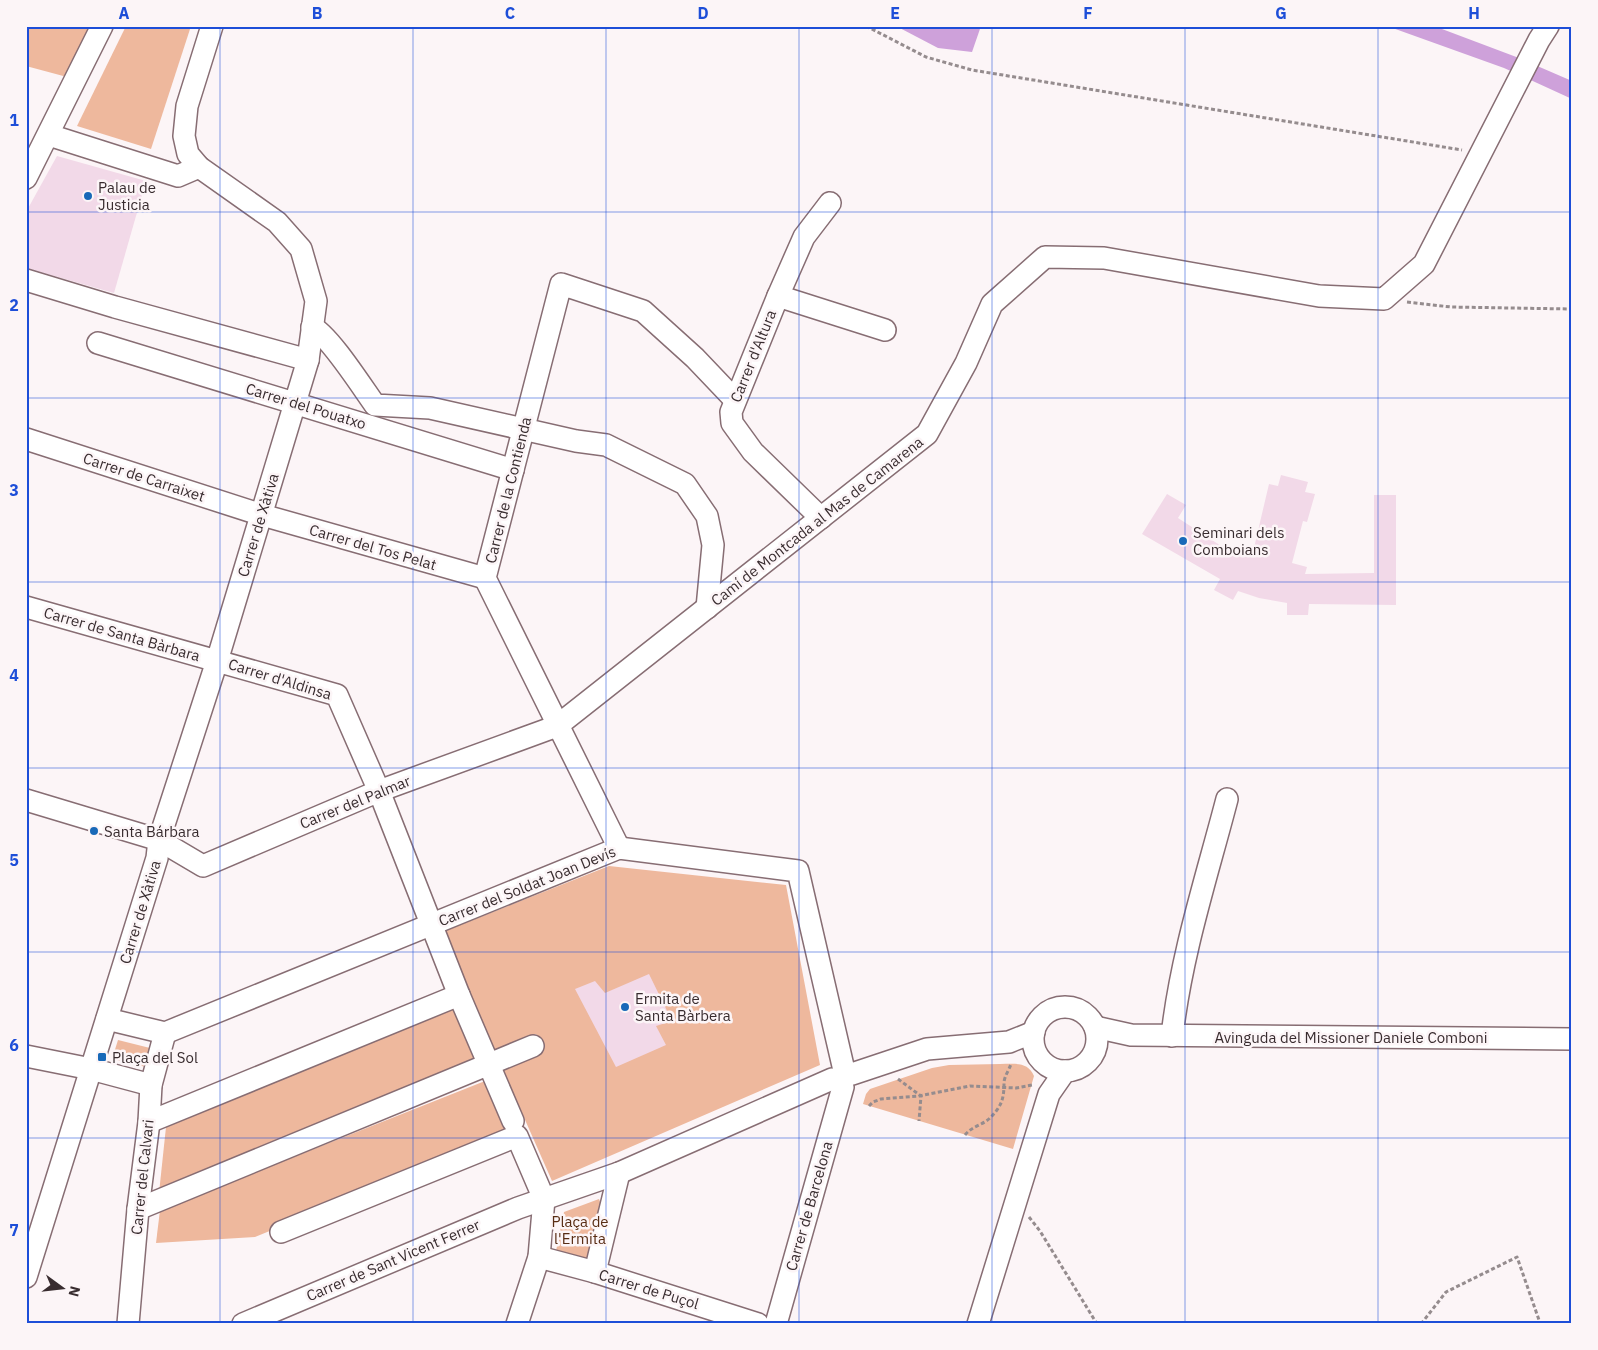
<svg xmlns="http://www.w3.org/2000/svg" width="1598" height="1350" font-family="'IBM Plex Sans',sans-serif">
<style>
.green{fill:#eeb89d}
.water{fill:#cea1da}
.building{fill:#f2d9e8}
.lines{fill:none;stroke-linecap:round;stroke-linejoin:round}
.minor-casing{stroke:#876d73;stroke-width:24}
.path{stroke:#958c8e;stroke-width:3;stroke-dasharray:4 2.5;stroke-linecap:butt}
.minor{stroke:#fff;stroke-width:21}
.grid{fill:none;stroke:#1d4ed8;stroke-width:1;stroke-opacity:0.55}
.poi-dot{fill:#1869b8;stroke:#fcf5f7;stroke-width:2}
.labels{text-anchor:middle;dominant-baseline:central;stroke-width:5;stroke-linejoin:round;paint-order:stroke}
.poi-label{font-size:15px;fill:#382c2f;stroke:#fcf5f7;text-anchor:start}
.street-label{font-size:15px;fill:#382c2f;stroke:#fcf5f7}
.park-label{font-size:15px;fill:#582c13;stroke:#fcf5f7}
.neatline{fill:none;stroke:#1d4ed8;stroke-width:2}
.grid-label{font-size:16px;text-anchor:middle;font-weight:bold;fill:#1d4ed8}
</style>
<rect width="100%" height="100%" fill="#fcf5f7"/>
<g class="green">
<polygon points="26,26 93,26 67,77 26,66"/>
<polygon points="126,26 191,26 151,149 77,126"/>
<polygon points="609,866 786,885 820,1065 552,1181 503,1070 544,1051 536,1034 494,1051 445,931"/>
<polygon points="456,1004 479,1056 159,1193 166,1127"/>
<polygon points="118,1040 150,1048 146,1067 112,1059"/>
<path d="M 1000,1064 C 1014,1064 1028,1061 1034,1076 L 1013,1149 L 863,1104 L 866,1094 L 870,1089 L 932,1068 L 949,1065 Z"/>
<polygon points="485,1081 509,1133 255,1237 156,1243 160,1210"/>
<polygon points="599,1199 604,1212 592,1260 556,1251 564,1212"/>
</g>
<g class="water">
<polygon points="896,26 981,26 972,52 938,48"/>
<polygon points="1387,26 1434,26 1519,58 1572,81 1572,99 1504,68"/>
</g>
<g class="building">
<polygon points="57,156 146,181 114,293 26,268 26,212"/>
<polygon points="1281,475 1308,482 1305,492 1315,494 1307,522 1303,521 1292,563 1307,567 1305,574 1374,573 1374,495 1396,495 1396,605 1309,604 1308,615 1287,615 1287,603 1259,598 1238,591 1233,600 1214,590 1220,579 1142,534 1167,494 1186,505 1178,518 1235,555 1240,548 1253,552 1269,484 1278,486"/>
<polygon points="649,974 672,1021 656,1026 666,1045 616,1067 575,989 595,981 605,993"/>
</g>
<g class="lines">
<g class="minor-casing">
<g id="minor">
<polyline points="49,135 178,176 199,167"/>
<polyline points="26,178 102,26"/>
<polyline points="26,280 115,307 308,360"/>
<polyline points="778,296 885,330"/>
<path d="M 312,327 C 329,335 362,387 375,405 L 430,408 L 576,441 L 606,445 L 685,484 L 707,516 L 713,545 L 707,608"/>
<polyline points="98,343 513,470"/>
<polyline points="26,439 262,515 485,578"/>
<polyline points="821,518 753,452 732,423 731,412 778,296 804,237 830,203"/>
<polyline points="26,607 337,695 379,791 459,995 149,1122"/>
<polyline points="26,800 159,840 203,866 379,791 557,726 927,434 966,363 992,304 1045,257 1104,258 1319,296 1384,299 1424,264 1539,40 1548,26"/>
<polyline points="619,848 485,578 561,284 643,311 695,358 735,400"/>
<polyline points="459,995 513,1121"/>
<circle cx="1065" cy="1039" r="32"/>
<polyline points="107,1019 165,1033 619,848 798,871 843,1066"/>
<polyline points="1095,1027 1131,1035 1572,1039"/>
<path d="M 1172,1036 C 1181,955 1207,876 1227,799"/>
<polyline points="26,1056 91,1069 151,1085"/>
<polyline points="852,1074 927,1049 1009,1042 1034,1032"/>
<polyline points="138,1209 533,1046"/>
<polyline points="281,1232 517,1136 544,1199 539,1257 517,1324"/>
<polyline points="539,1257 595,1272 758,1324"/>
<polyline points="595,1272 619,1173"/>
<polyline points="26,1277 157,858 159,840 217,661 308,360 316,301 301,249 277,222 199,167 188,154 184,136 187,106 212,26"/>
<polyline points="128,1324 138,1209 149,1122 151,1085 165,1033"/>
<polyline points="243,1324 518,1208 619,1173 832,1079"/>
<polyline points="776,1324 843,1087"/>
<polyline points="978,1324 1049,1094 1065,1071"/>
</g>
</g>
<g class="path">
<polyline points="866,26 926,57 972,70 1462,150"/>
<polyline points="1407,302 1451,307 1572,309"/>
<polyline points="898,1079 921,1096 919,1121"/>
<polyline points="869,1106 873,1102 881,1099 919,1096 970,1086 1016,1088 1032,1085"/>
<path d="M 965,1135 C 972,1126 983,1125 990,1118 C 1002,1106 1004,1098 1004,1083 C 1004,1077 1009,1070 1011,1064"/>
<polyline points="1029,1217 1040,1231 1097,1324"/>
<polyline points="1421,1324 1446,1292 1517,1257 1539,1320"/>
</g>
<use href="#minor" class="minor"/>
</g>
<path class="grid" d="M 220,26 L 220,1324M 413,26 L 413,1324M 606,26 L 606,1324M 799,26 L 799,1324M 992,26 L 992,1324M 1185,26 L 1185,1324M 1378,26 L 1378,1324M 26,212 L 1572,212M 26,398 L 1572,398M 26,582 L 1572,582M 26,768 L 1572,768M 26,952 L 1572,952M 26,1138 L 1572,1138"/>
<g class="poi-dot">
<circle cx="88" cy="196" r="5"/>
<circle cx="1183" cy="541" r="5"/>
<circle cx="94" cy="831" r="5"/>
<circle cx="625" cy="1007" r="5"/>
<rect x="97" y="1052" width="10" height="10" rx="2.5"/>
</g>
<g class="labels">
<g class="poi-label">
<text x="98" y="187">Palau de<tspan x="98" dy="17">Justicia</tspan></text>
<text x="1193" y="532">Seminari dels<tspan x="1193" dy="17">Comboians</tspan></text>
<text x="104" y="831">Santa Bárbara</text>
<text x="635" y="998">Ermita de<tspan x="635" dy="17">Santa Bàrbera</tspan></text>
<text x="112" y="1057">Plaça del Sol</text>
</g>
<g class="street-label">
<text transform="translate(753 356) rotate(-68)">Carrer d'Altura</text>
<text transform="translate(306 406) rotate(17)">Carrer del Pouatxo</text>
<text transform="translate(144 477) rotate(18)">Carrer de Carraixet</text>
<text transform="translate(508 490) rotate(-76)">Carrer de la Contienda</text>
<text transform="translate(817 521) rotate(-38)">Camí de Montcada al Mas de Camarena</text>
<text transform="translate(258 525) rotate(-73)">Carrer de Xàtiva</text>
<text transform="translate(373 547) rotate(16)">Carrer del Tos Pelat</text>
<text transform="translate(122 634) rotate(16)">Carrer de Santa Bàrbara</text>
<text transform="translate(280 679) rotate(17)">Carrer d'Aldinsa</text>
<text transform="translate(355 802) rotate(-22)">Carrer del Palmar</text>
<text transform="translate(527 886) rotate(-22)">Carrer del Soldat Joan Devís</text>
<text transform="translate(140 912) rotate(-73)">Carrer de Xàtiva</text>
<text x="1351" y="1037">Avinguda del Missioner Daniele Comboni</text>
<text transform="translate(142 1177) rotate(-84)">Carrer del Calvari</text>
<text transform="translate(809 1206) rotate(-74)">Carrer de Barcelona</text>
<text transform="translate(393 1260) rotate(-23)">Carrer de Sant Vicent Ferrer</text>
<text transform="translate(649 1289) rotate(17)">Carrer de Puçol</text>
</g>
<g class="park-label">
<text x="580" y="1221">Plaça de<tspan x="580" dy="17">l'Ermita</tspan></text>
</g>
</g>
<rect width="1598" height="1350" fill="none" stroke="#fcf5f7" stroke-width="55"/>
<g transform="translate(62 1288) rotate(105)" stroke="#fcf5f7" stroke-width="4" paint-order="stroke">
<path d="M0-4L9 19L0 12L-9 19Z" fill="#382c2f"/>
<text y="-8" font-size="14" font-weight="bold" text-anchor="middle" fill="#382c2f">N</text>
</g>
<rect x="28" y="28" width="1542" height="1294" class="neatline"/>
<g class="grid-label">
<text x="124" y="19">A</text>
<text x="317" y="19">B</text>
<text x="510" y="19">C</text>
<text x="703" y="19">D</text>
<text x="895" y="19">E</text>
<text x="1088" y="19">F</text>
<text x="1281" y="19">G</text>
<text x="1474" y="19">H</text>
<text x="14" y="126">1</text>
<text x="14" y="311">2</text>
<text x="14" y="496">3</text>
<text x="14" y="681">4</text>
<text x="14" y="866">5</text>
<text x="14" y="1051">6</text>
<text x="14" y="1236">7</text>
</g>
</svg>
